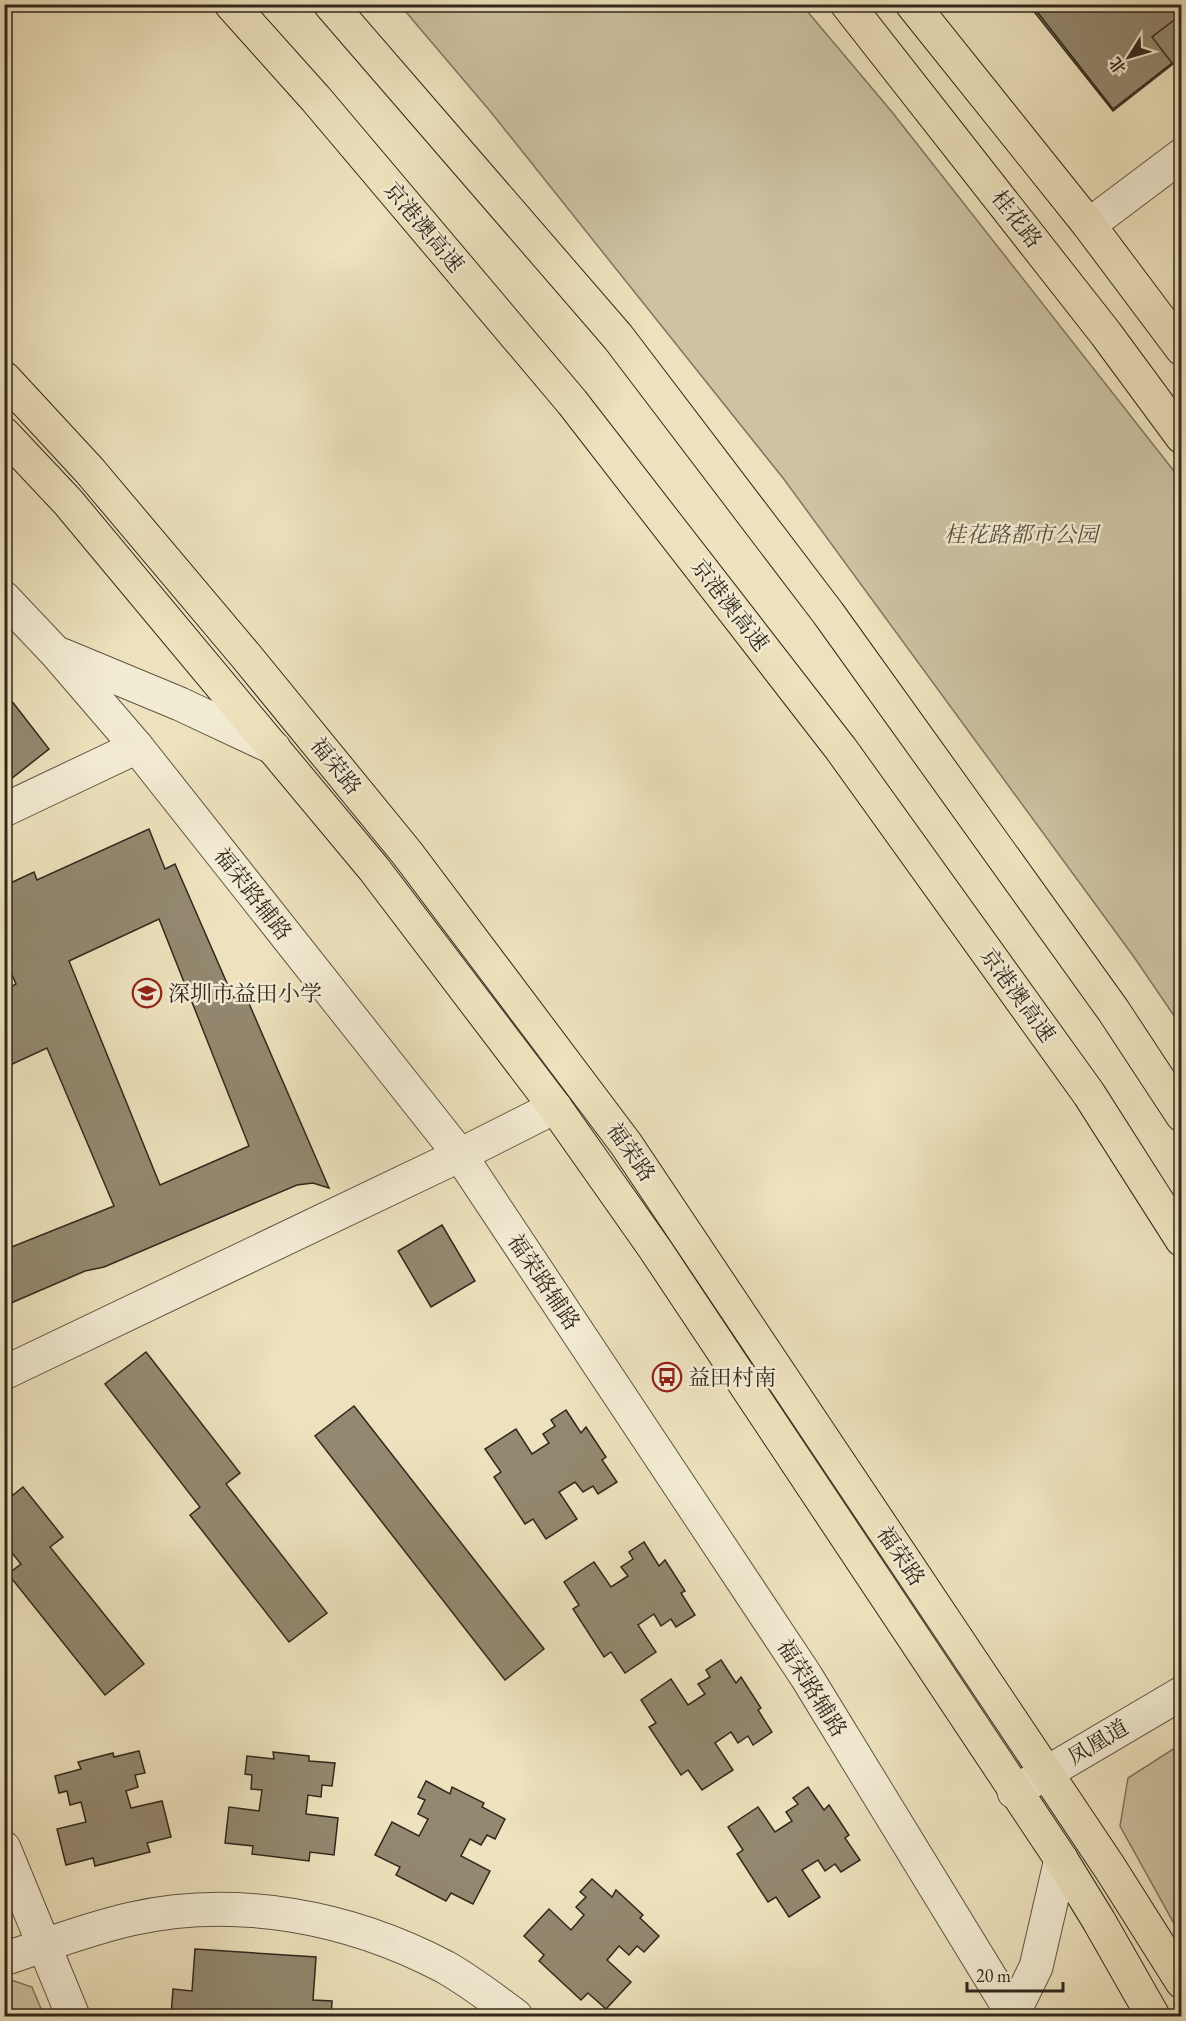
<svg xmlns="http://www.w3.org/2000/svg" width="1186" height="2021" font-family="'EB Garamond','Noto Serif SC',serif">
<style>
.green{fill:#cdc2a2;stroke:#7f7560;stroke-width:1.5}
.building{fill:#938970;stroke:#31281d;stroke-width:1.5;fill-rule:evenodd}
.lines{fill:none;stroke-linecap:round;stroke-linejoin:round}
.minor-casing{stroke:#605645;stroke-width:35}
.major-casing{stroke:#31281d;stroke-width:35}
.highway-casing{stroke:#31281d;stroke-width:35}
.minor{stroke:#f3ecd4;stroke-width:33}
.major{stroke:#ede2bd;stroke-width:33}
.highway{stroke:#ede2bd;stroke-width:33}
.labels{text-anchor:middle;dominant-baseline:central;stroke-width:5;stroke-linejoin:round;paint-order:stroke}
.street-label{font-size:22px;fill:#31281d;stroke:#f3ecd4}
.park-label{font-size:22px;font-style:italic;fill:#584e3e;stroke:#f3ecd4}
.poi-label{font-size:22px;fill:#31281d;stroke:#f3ecd4;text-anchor:start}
</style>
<rect width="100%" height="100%" fill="#ede2bd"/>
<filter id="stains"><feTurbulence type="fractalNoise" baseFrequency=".00333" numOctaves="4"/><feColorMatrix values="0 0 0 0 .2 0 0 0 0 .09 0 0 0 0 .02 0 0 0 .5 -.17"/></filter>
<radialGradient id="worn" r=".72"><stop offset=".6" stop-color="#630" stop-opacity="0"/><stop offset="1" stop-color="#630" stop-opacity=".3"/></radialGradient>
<g class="green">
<polygon points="400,5 802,5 892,112 1181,480 1181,1026 1134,957 783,478 490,111"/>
<polygon points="1181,1744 1181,1936 1120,1826 1128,1778"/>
<polygon points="5,1978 32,1987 44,2016 5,2016"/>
</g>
<g class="building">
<polygon points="1028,4 1182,4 1182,57 1113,111"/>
<polygon points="1031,4 1182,4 1182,14 1152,37 1172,63 1113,109"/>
<polygon points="4,691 49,749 11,779 4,770"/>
<path d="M 149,829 L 165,869 L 175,864 L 233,997 L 244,992 L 329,1188 L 313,1183 L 297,1185 L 104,1267 L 85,1271 L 4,1306 L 4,1250 L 114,1206 L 47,1048 L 8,1066 L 4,1060 L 4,991 L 16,984 L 4,956 L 4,886 L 34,872 L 37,880 ZM 159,919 L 249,1146 L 160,1185 L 69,961 Z"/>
<polygon points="442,1225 475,1281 431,1307 398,1251"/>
<polygon points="146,1352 240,1473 226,1484 327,1613 289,1642 190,1515 200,1507 105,1384"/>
<polygon points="354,1406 544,1649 505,1680 315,1436"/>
<polygon points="566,1410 581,1433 586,1427 606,1457 602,1460 617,1482 598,1494 593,1486 583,1492 575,1482 559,1492 577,1519 546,1539 533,1519 525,1524 494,1477 501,1472 485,1449 516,1429 532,1454 549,1443 543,1434 555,1426 551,1420"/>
<polygon points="4,1484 13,1495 23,1487 63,1537 50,1547 144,1664 105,1695 8,1574 21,1564 4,1543"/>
<polygon points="644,1542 659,1566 665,1560 685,1591 681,1593 695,1615 676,1627 671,1619 661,1626 654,1614 638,1625 656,1652 625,1673 611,1652 604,1657 573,1609 579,1605 564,1582 594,1562 611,1587 628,1576 621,1567 633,1559 629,1552"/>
<polygon points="721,1660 736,1683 741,1677 761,1708 758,1710 772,1732 753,1745 748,1736 738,1743 731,1732 715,1743 733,1770 702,1790 688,1770 681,1775 649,1727 656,1723 641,1700 671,1679 688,1705 705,1694 698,1684 710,1677 706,1670"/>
<polygon points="139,1751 145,1773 135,1775 138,1787 126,1791 131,1808 162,1801 171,1837 147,1843 150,1852 95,1866 93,1858 66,1865 57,1829 86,1822 81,1802 70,1805 67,1791 59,1793 55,1776 81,1769 78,1762 113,1753 114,1757"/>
<polygon points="273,1752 309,1756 309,1761 335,1763 332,1786 322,1785 321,1797 308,1795 306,1814 338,1818 334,1855 310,1852 309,1861 252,1854 253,1846 225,1843 229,1807 259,1811 262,1790 251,1789 252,1775 245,1774 247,1756 274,1759"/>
<polygon points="426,1781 450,1794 452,1787 484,1803 482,1807 505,1819 495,1839 487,1835 481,1845 470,1839 461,1856 490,1871 473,1904 451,1893 446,1901 396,1875 400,1867 375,1855 392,1822 419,1836 428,1819 418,1814 425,1800 418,1797"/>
<polygon points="808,1787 824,1810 829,1805 849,1835 845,1838 860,1860 841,1872 835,1864 825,1871 818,1860 802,1870 820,1897 789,1917 776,1897 768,1902 737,1854 743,1850 728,1827 758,1807 775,1832 792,1821 786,1812 798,1804 793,1798"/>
<polygon points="592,1879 612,1897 616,1890 643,1915 640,1918 659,1936 644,1952 637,1946 629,1955 619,1946 607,1960 631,1982 606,2009 588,1993 581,2000 539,1961 544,1955 524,1936 549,1909 571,1930 584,1915 576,1907 586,1897 580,1892"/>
<polygon points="195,1949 316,1957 313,2000 332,2001 331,2016 171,2016 173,1989 192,1991"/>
</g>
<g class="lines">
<g class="minor-casing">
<g id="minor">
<polyline points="1089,225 1182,155"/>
<polyline points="4,598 57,654 137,747 460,1155 806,1676 1014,2016"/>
<polyline points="62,655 180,704 274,748"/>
<polyline points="4,810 137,747"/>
<polyline points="4,1373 460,1155 555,1107"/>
<polyline points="1014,1792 1182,1693"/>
<polyline points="4,1848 73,2016"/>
<path d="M 4,1959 C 46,1945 87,1929 131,1919 C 237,1895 350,1917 445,1967 C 470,1981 493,1999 516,2016"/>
<polyline points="1012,2016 1036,1967 1061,1859"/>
</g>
</g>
<g class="major-casing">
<g id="major">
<polyline points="847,4 1106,334 1182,437"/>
<polyline points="912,4 1089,225 1182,349"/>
<polyline points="4,378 90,471 246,656 407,853 626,1144 1110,1868 1182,1982"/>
<polyline points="4,434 68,502 374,869 555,1107 655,1249 1061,1859 1099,1921 1153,2016"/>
</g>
</g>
<g class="highway-casing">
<g id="highway">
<polyline points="231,4 316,99 572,402 841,749 1089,1094 1182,1240"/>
<polyline points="330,4 618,337 828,613 1113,1010 1182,1115"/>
</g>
</g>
<use href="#minor" class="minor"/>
<use href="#major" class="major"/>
<use href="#highway" class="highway"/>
</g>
<defs>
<g id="school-ring" transform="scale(1.5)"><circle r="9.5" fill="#f3ecd4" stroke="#8f2418" stroke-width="1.5"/><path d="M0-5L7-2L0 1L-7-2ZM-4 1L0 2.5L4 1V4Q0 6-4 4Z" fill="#8f2418"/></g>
<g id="bus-ring" transform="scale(1.5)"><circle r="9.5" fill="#f3ecd4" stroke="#8f2418" stroke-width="1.5"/><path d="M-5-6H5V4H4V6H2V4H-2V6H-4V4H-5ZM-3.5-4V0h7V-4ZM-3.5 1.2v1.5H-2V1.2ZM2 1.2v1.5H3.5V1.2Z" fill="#8f2418"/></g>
</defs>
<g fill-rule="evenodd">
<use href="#school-ring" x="147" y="993"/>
<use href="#bus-ring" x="667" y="1377"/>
</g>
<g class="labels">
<g class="street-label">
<text transform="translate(1017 219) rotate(52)">桂花路</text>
<text transform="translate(424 227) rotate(50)">京港澳高速</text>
<text transform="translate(730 605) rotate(52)">京港澳高速</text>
<text transform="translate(336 766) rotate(51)">福荣路</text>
<text transform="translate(253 894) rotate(52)">福荣路辅路</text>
<text transform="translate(1018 995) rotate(54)">京港澳高速</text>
<text transform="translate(631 1152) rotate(55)">福荣路</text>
<text transform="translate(544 1282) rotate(56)">福荣路辅路</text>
<text transform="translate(901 1556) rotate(56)">福荣路</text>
<text transform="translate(812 1688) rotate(58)">福荣路辅路</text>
<text transform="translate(1098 1742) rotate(-31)">凤凰道</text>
</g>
<g class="park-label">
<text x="1021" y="534">桂花路都市公园</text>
</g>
<g class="poi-label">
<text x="168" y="993">深圳市益田小学</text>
<text x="688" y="1377">益田村南</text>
</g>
</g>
<rect width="1186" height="2021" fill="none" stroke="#ede2bd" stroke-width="24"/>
<rect x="6" y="6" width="1174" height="2009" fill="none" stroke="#31281d" stroke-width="3"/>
<rect x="12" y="12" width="1162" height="1997" fill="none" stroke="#31281d" stroke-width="1.5"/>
<g transform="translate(1129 57) rotate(233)" stroke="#f3ecd4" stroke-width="4.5" paint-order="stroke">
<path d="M0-4.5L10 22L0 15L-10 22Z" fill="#31281d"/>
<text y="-9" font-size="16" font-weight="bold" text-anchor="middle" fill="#31281d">北</text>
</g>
<path d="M967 1982v9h96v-9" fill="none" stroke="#31281d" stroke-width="3"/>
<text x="976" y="1982" font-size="18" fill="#31281d" stroke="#f3ecd4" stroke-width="4.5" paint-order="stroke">20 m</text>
<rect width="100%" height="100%" filter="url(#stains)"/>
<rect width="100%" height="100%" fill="url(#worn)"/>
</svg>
